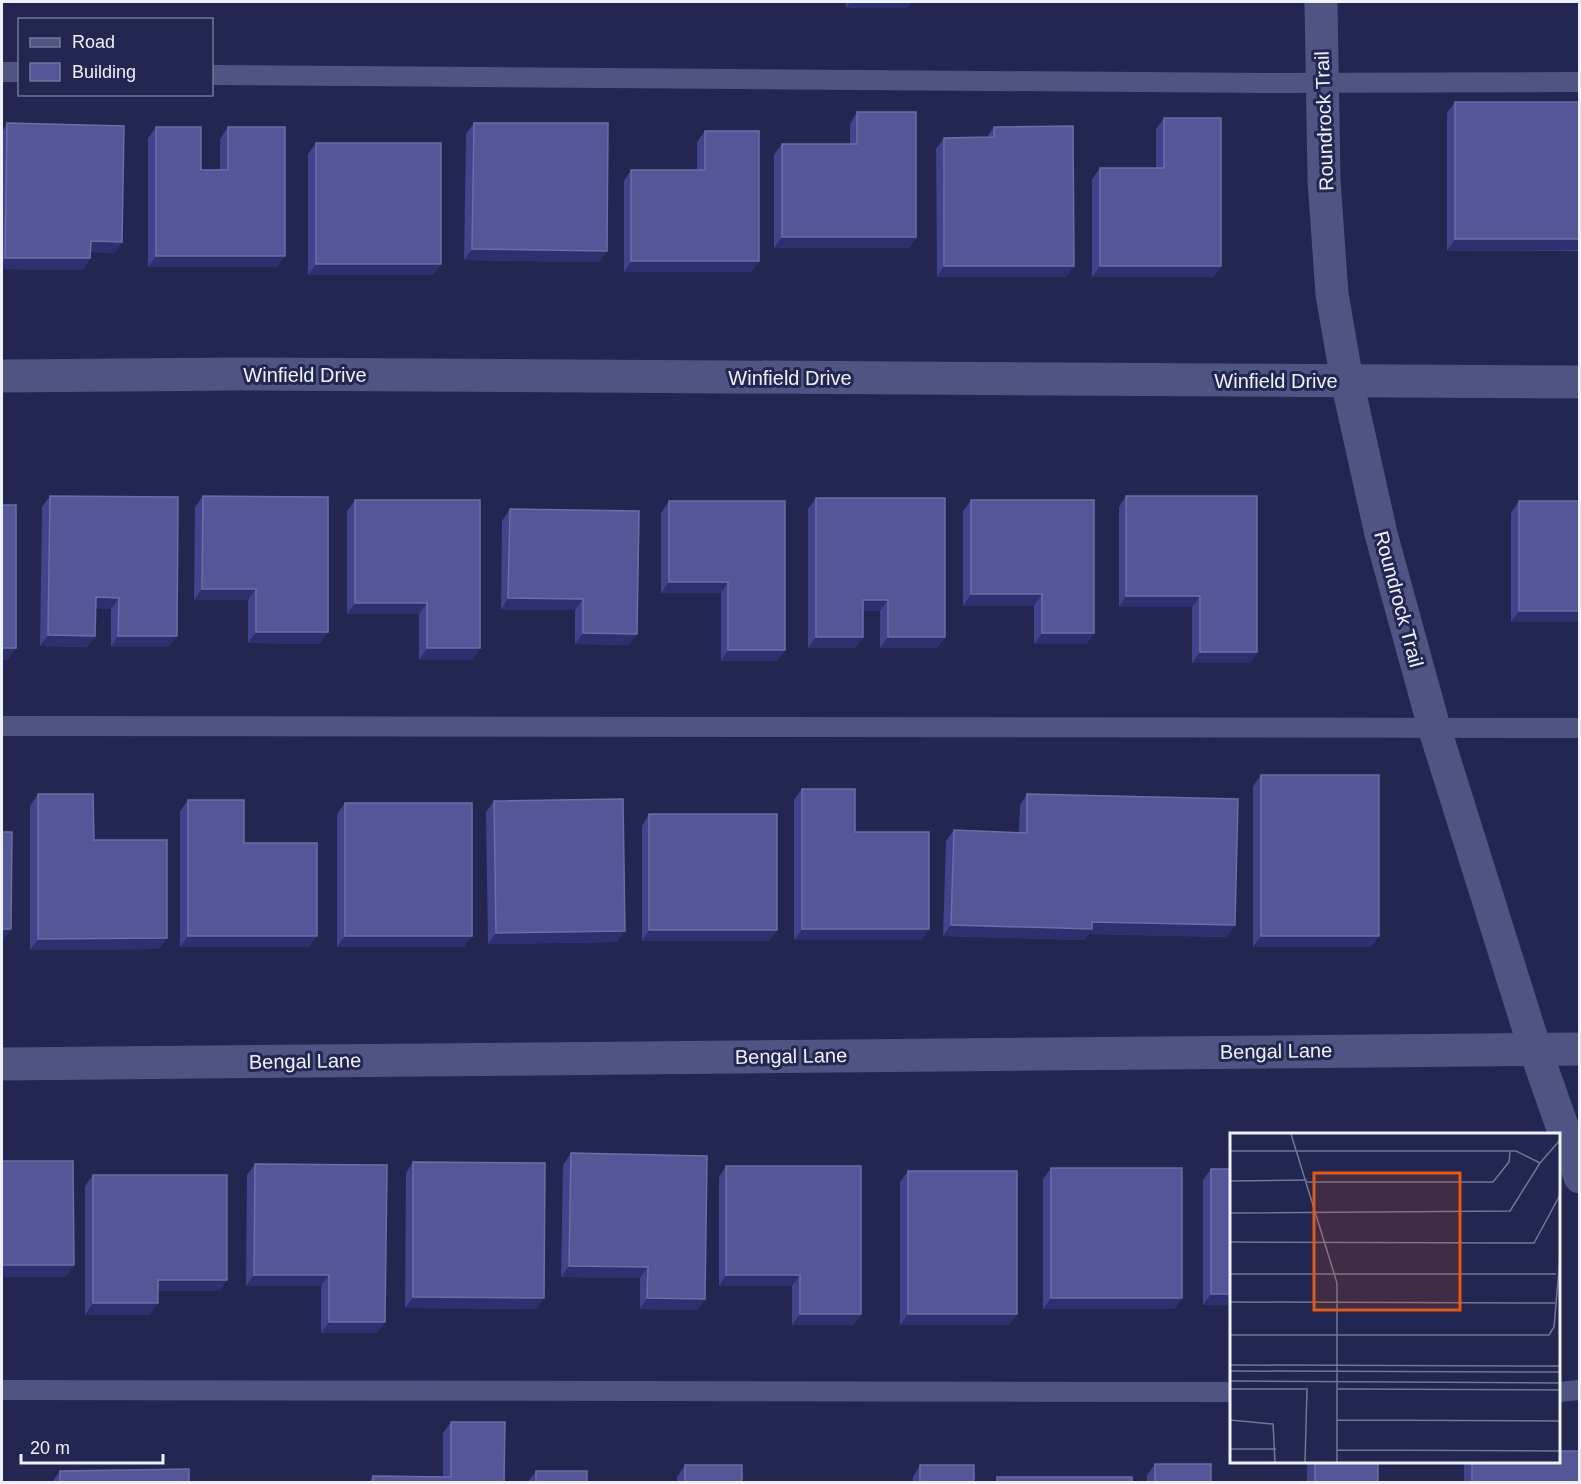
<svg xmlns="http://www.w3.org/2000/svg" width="1581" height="1484" font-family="Arial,sans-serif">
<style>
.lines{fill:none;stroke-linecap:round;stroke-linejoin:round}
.lane{stroke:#4e5583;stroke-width:20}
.street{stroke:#4e5583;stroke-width:33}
.secondary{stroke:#4e5583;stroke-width:33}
.wall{fill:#40448a}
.shaded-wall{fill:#2c306e}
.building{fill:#535697;stroke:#6b6ea6;stroke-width:1.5}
.labels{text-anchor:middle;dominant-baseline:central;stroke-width:6;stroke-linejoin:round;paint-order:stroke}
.street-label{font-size:20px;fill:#eef0fb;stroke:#222650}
.inset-road{fill:none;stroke:#747794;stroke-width:1.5}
.view{fill:#e8590c;fill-opacity:0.15;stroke:#e8590c;stroke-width:3}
.inset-edge{fill:none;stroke:#eef0fb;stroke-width:3}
</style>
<rect width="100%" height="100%" fill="#222650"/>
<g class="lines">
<g class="lane">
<polyline points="2,72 20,72"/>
<polyline points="212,75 1264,83 1580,82"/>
<polyline points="2,726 1580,728"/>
<polyline points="2,1390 1232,1392"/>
<polyline points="1558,1392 1580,1390"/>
</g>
<g class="street">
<polyline points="2,376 240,374 1580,382"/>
<polyline points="2,1064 1580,1049"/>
</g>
<polyline class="secondary" points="1321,2 1324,180 1332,294 1347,381 1381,534 1434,727 1535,1049 1580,1177"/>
</g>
<g class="wall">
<polygon points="846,2 911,2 907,8 846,8"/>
<polygon points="1455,102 1579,251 1447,251 1447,113"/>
<polygon points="857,112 916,237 909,248 774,248 774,155 782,144 850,144 850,124"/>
<polygon points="1164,118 1221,266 1213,277 1092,277 1092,179 1100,168 1156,168 1156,129"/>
<polygon points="7,123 115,253 91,252 90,258 83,270 2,269 2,132"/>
<polygon points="474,123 607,251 599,262 464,260 466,134"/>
<polygon points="156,127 201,170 220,170 220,139 228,127 285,256 277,267 148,267 148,138"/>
<polygon points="994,127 1074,266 1066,277 937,277 936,149 944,138 987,137"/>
<polygon points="705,131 759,261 751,272 624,272 624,181 631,170 697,170 697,142"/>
<polygon points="316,143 441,264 433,275 308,275 308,154"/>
<polygon points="50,496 169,647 111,647 111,609 96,608 95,636 87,647 40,646 42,507"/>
<polygon points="203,496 320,644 248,643 248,600 194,600 195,507"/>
<polygon points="1126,496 1257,652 1250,663 1192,663 1192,607 1119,607 1119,507"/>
<polygon points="816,498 945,637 937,648 880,648 880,611 863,611 863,637 855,648 808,648 808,509"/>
<polygon points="355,500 480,648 472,660 419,660 419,614 347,614 347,511"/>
<polygon points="971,500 1094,633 1086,644 1034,644 1034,606 963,606 963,511"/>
<polygon points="669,501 785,650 777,661 721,661 721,593 661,593 661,513"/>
<polygon points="1519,501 1580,622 1511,622 1511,513"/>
<polygon points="510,509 629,645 575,644 575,610 501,610 502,521"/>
<polygon points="1261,775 1379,936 1371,947 1253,947 1253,786"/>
<polygon points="802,789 855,832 929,929 921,940 794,940 794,800"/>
<polygon points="38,794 94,840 167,938 159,949 30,950 30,806"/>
<polygon points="1027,794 1227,937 1089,934 1084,940 943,936 946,841 954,830 1019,832 1020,805"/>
<polygon points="188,800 244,843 309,947 180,947 180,811"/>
<polygon points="494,801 617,942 488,944 486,812"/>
<polygon points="345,803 464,947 337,947 337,814"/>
<polygon points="649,814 777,930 769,941 642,941 642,826"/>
<polygon points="571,1153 705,1299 697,1310 640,1309 640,1278 561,1277 563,1165"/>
<polygon points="413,1162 537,1309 405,1308 406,1173"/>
<polygon points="255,1164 377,1333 321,1333 321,1286 246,1286 247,1175"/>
<polygon points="726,1166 861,1314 853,1325 792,1325 792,1286 719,1286 719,1177"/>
<polygon points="1051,1168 1182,1298 1174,1309 1043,1309 1043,1179"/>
<polygon points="1211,1169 1232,1305 1203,1305 1203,1180"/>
<polygon points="908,1171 1017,1314 1009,1325 900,1325 900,1182"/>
<polygon points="93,1175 220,1291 158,1291 150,1315 85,1315 85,1186"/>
<polygon points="451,1422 504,1482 369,1482 373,1476 443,1476 443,1433"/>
<rect x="1307" y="1461" width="71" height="21"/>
<polygon points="1464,1461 1558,1461 1580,1482 1464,1482"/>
<polygon points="1155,1464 1211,1482 1147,1482 1147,1475"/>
<polygon points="685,1465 742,1482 677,1482 677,1477"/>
<polygon points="920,1465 974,1482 913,1482 913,1477"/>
<polygon points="60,1471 189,1482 52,1482"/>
<polygon points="536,1471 587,1482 528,1482"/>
</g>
<g class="shaded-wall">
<polygon points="850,2 911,2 907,8 846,8"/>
<polygon points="782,237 916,237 909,248 774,248"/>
<polygon points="1455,239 1580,239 1580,250 1447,251"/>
<polygon points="91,241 122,242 115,253 83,252"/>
<polygon points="472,249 607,251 599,262 464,260"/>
<polygon points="156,256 285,256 277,267 148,267"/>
<polygon points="5,258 90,258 83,270 2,269 2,263"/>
<polygon points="631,261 759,261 751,272 624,272"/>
<polygon points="316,264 441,264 433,275 308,275"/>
<polygon points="944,266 1074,266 1066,277 937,277"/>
<polygon points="1100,266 1221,266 1213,277 1092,277"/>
<polygon points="669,582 728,582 721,593 661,593"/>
<polygon points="202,589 256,589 248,600 194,600"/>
<polygon points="971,594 1042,594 1034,606 963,606"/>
<polygon points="1126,596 1200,596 1192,607 1119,607"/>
<polygon points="96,597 119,598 111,609 88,608"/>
<polygon points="508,598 583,599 575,610 501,610"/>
<polygon points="863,600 888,600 880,611 855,611"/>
<polygon points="355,603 427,603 419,614 347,614"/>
<polygon points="1519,611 1580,611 1580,622 1511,622"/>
<polygon points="256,632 328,632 320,644 248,643"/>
<polygon points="583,633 637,634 629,645 575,644"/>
<polygon points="1042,633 1094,633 1086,644 1034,644"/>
<polygon points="48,635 95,636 87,647 40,646"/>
<polygon points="118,636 177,636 169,647 111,647"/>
<polygon points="816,637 863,637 855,648 808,648"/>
<polygon points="888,637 945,637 937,648 880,648"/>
<polygon points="2,648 16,648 8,660 2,660"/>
<polygon points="427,648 480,648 472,660 419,660"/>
<polygon points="728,650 785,650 777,661 721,661"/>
<polygon points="1200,652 1257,652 1250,663 1192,663"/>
<polygon points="1092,922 1235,925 1227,937 1089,934 1084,940 943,936 951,925"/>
<polygon points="2,929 11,929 4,940 2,940"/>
<polygon points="802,929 929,929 921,940 794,940"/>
<polygon points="649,930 777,930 769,941 642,941"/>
<polygon points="625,931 617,942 488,944 496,933"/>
<polygon points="188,936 317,936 309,947 180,947"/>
<polygon points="345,936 472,936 464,947 337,947"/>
<polygon points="1261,936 1379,936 1371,947 1253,947"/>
<polygon points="167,938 159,949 30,950 38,939"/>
<polygon points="2,1265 74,1265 66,1277 2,1277"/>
<polygon points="569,1266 648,1267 640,1278 561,1277"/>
<polygon points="254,1275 329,1275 321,1286 246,1286"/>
<polygon points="726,1275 800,1275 792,1286 719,1286"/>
<polygon points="158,1280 227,1280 220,1291 150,1291"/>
<polygon points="1211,1294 1232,1294 1232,1305 1203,1305"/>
<polygon points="413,1297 544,1298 537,1309 405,1308"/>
<polygon points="647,1298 705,1299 697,1310 640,1309"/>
<polygon points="1051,1298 1182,1298 1174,1309 1043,1309"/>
<polygon points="93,1303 158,1303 150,1315 85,1315"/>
<polygon points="800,1314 861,1314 853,1325 792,1325"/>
<polygon points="908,1314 1017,1314 1009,1325 900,1325"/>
<polygon points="329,1322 385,1322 377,1333 321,1333"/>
</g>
<g class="building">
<rect x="1455" y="102" width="125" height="137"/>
<polygon points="857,112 916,112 916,237 782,237 782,144 857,144"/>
<polygon points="1164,118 1221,118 1221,266 1100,266 1100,168 1164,168"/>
<polygon points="7,123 124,126 122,242 91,241 90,258 5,258"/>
<polygon points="474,123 608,123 607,251 472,249"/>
<polygon points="1073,126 1074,266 944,266 944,138 994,137 994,127"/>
<polygon points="156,127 201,127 201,170 228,170 228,127 285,127 285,256 156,256"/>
<polygon points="705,131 759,131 759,261 631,261 631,170 705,170"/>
<rect x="316" y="143" width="125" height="121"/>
<polygon points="50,496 178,497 177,636 118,636 119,598 96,597 95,636 48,635"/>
<polygon points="203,496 328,497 328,632 256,632 256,589 202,589"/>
<polygon points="1126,496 1257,496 1257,652 1200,652 1200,596 1126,596"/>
<polygon points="816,498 945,498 945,637 888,637 888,600 863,600 863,637 816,637"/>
<polygon points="355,500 480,500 480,648 427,648 427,603 355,603"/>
<polygon points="971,500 1094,500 1094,633 1042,633 1042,594 971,594"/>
<polygon points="669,501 785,501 785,650 728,650 728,582 669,582"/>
<rect x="1519" y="501" width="61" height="110"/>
<rect x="2" y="505" width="14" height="143"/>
<polygon points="510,509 639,511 637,634 583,633 583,599 508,598"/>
<rect x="1261" y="775" width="118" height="161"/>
<polygon points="802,789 855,789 855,832 929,832 929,929 802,929"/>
<polygon points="38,794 93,794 94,840 167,840 167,938 38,939"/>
<polygon points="1027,794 1238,799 1235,925 1092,922 1092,929 951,925 954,830 1027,833"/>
<polygon points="623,799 625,931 496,933 494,801"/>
<polygon points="188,800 244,800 244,843 317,843 317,936 188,936"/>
<rect x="345" y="803" width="127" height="133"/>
<rect x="649" y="814" width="128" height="116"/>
<polygon points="2,832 12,832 11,929 2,929"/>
<polygon points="571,1153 707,1156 705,1299 647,1298 648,1267 569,1266"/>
<polygon points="2,1161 73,1161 74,1265 2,1265"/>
<polygon points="413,1162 545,1163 544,1298 413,1297"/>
<polygon points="255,1164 387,1165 385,1322 329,1322 329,1275 254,1275"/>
<polygon points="726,1166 861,1166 861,1314 800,1314 800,1275 726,1275"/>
<rect x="1051" y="1168" width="131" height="130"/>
<rect x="1211" y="1169" width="21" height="125"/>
<rect x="908" y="1171" width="109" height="143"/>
<polygon points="93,1175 227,1175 227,1280 158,1280 158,1303 93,1303"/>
<polygon points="451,1422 505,1422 504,1482 373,1482 373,1476 451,1477"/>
<polygon points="1558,1451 1580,1451 1580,1482 1472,1482 1472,1461 1558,1461"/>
<rect x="1315" y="1461" width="63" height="21"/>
<rect x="1155" y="1464" width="56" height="18"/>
<rect x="685" y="1465" width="57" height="17"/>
<rect x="920" y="1465" width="54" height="17"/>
<polygon points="189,1469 189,1482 60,1482 60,1471"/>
<rect x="536" y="1471" width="51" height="11"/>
<rect x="997" y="1477" width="135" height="5"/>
</g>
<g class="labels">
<g class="street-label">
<text transform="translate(1324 121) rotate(-92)">Roundrock Trail</text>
<text x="305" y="375">Winfield Drive</text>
<text x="790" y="378">Winfield Drive</text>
<text x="1276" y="381">Winfield Drive</text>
<text transform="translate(1399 599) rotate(75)">Roundrock Trail</text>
<text transform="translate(1276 1051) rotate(-1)">Bengal Lane</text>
<text transform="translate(791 1056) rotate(-1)">Bengal Lane</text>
<text transform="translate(305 1061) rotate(-1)">Bengal Lane</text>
</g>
</g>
<g transform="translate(1230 1133)">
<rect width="330" height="330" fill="#222650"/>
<path class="inset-road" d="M 61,1 L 107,150 L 107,329M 0,18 L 286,18 L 310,30M 0,48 L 77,47M 77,49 L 263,49 L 279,29 L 280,18M 0,80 L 280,78 L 310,30 L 330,7M 0,109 L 304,110 L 330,62M 0,141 L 326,141M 0,169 L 325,170M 0,202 L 319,202 L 324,194 L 330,125M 0,232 L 330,233M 0,238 L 330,239M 0,248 L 330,250M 0,256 L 77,256 L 75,329M 108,256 L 330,257M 0,287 L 43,291 L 45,329M 107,287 L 330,288M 0,316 L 46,316M 107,317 L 330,318"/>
<path class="view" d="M 84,40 L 230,40 L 230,177 L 84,177 Z"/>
<rect width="330" height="330" class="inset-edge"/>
</g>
<rect width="1581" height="1484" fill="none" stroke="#eef0fb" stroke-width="6"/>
<rect x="18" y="18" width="195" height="78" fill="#222650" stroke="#747794" stroke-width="1.5"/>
<rect x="30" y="38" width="30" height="9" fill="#4e5583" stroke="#747794" stroke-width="1.5"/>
<text x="72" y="48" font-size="18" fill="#eef0fb">Road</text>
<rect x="30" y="63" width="30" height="18" fill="#535697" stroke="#747794" stroke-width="1.5"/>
<text x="72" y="78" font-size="18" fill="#eef0fb">Building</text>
<path d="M21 1454v9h142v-9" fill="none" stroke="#eef0fb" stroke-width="3"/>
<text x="30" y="1454" font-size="18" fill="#eef0fb" stroke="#222650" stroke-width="4.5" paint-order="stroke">20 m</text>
</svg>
